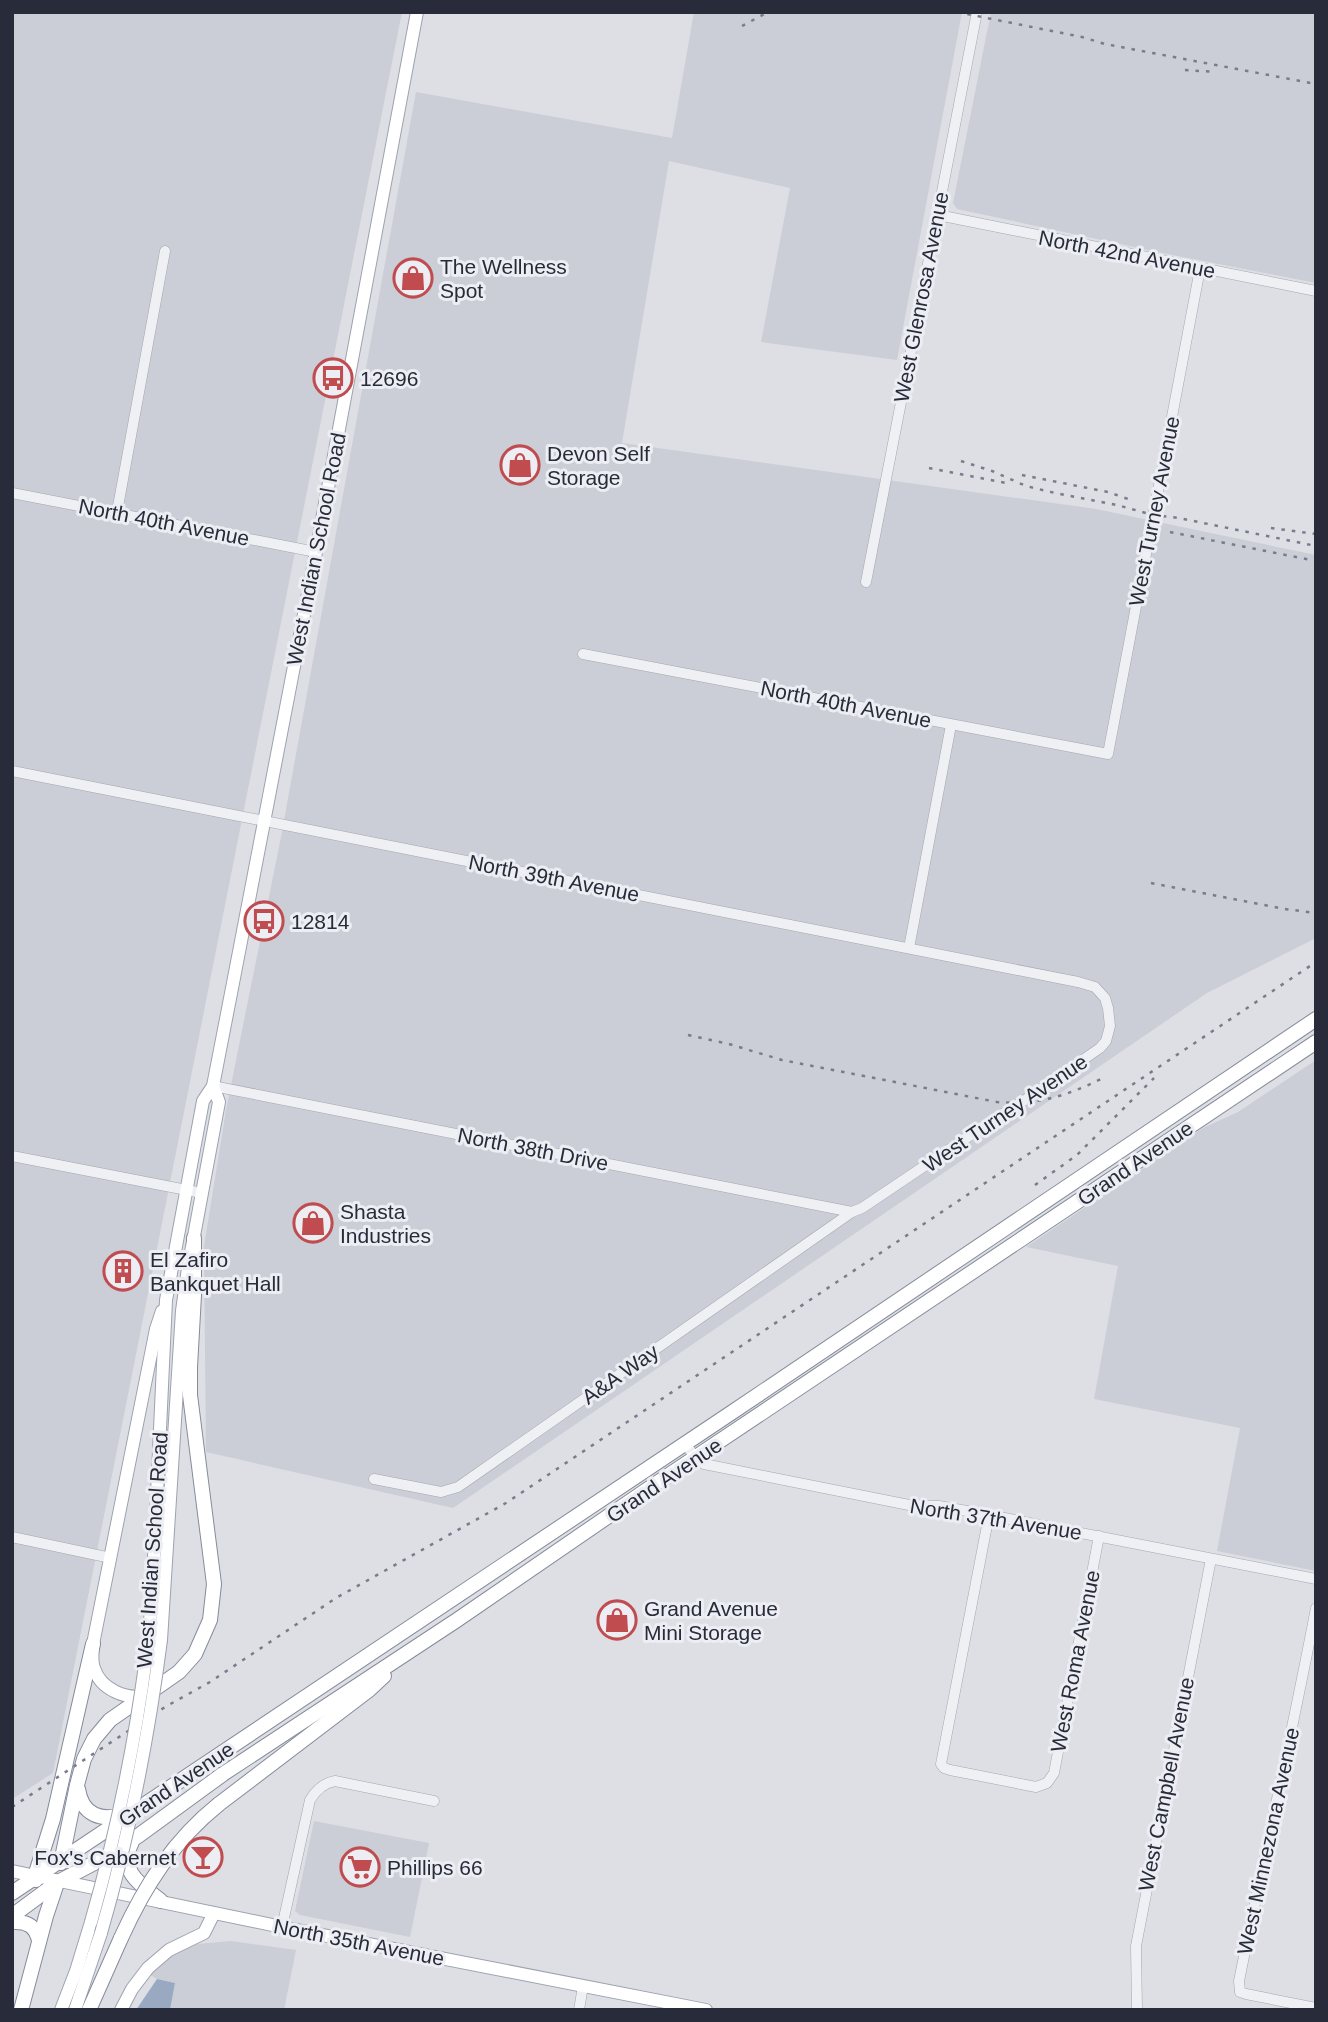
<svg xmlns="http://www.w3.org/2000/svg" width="1328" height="2022" font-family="Helvetica,sans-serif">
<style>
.built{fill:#cbced6}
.water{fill:#9aa9c2}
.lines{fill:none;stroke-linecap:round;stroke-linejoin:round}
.minor-casing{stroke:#a3a6ae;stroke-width:11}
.major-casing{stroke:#9da2af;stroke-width:14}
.highway-casing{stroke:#858b9a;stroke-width:16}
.minor{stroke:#eff0f4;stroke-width:10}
.major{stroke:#fff;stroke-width:12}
.highway{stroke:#fff;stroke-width:14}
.rail{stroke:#787d8d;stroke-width:2.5;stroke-dasharray:3.5 7;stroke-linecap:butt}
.major-bridge-casing{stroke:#9da2af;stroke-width:14;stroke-linecap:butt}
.highway-bridge-casing{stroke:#858b9a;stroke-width:16;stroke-linecap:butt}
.major-bridge{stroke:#fff;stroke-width:12}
.highway-bridge{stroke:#fff;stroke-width:14}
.labels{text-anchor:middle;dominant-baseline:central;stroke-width:6;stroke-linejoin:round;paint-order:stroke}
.street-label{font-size:21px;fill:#282c3a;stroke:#eceef3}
.poi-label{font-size:21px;fill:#282c3a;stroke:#eceef3;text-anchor:start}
</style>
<rect width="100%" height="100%" fill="#dddfe5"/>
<g class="built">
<polygon points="12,12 402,12 53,1773 12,1799"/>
<polygon points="694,12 962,12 897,360 761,342 790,188 669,161 622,443 1096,509 1316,555 1316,938 1207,993 453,1508 206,1452 204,1246 226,1110 281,837 416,92 672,138"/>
<polygon points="991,12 1316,12 1316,283 1162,253 957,209 953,203"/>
<polygon points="1316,1060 1316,1571 1217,1551 1240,1428 1094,1399 1118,1266 1026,1247 1203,1128 1238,1112"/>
<polygon points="314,1821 429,1843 410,1937 300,1915 295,1911"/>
<polygon points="231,1941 296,1950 284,2010 170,2010 175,1983 157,1979 149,1974 175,1954 197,1944"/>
</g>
<polygon class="water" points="157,1979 175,1983 170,2010 136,2010"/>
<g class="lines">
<g class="minor-casing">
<g id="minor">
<polyline points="938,215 1316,291"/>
<polyline points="12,493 316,552"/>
<polyline points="117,512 165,251"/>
<polyline points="866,582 977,12"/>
<polyline points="583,654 1108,754 1200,269"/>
<polyline points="12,771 1078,982 1095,987 1105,998 1108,1008 1110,1026 1106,1041 1100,1048 1022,1102 990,1122 862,1208 852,1212 458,1487 441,1492 374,1479"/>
<polyline points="909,948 951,725"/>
<polyline points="213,1086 852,1212"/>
<polyline points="12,1156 202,1193"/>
<polyline points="685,1443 696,1459 704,1464 909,1505 939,1506 989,1515 1316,1579"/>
<polyline points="989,1515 941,1764 944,1768 950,1770 1036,1787 1047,1783 1054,1773 1099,1536"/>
<polyline points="12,1537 111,1558"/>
<path d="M 1316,1608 C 1292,1733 1264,1857 1239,1981 L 1240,1992 L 1246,1994 L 1316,2008"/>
<path d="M 282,1927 L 310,1800 C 316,1790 323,1783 335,1781 L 434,1801"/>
<polyline points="579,2010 583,1986"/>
<polyline points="1137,2010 1136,1946 1211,1559"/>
</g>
</g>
<g class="major-casing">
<g id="major">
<polyline points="161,1640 182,1311 188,1268 219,1102 213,1086"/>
<polyline points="146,1658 152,1601 166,1300 203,1101 213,1086 233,983 316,552 417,12"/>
<path d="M 147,1695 C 127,1701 100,1689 94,1668 C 91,1661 93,1652 93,1644 L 156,1329 L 162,1311"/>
<polyline points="12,1871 282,1927 706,2010"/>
<polyline points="61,2010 76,1971 91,1922"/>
<polyline points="75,2010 101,1933"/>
<polyline points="121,2010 132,1989 148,1968 169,1950 204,1933 214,1913"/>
</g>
</g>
<g class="highway-casing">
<g id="highway">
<path d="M 78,1789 C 82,1815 101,1822 125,1814"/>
<polyline points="219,1804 369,1690 384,1676"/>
<path d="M 132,1842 C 116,1870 142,1886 161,1901"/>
<polyline points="61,1863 77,1785 84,1759 94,1739 110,1720 179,1672 195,1654 210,1620 214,1584 190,1395 190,1367 194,1295 194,1238"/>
<polyline points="36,1880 35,1876 53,1819 93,1644"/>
<polyline points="12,1893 731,1413 1316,1019"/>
<polyline points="12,1916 58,1882 100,1860 138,1836 223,1774 457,1620 645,1491 1316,1042"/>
<path d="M 12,1922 C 27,1921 36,1926 39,1941"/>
<polyline points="21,2010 46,1916 57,1883"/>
<polyline points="89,2010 121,1938"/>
</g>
</g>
<use href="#minor" class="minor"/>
<use href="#major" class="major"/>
<use href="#highway" class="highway"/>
<g class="rail">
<polyline points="957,12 1082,37 1105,44 1316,84"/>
<polyline points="742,26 768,12"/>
<polyline points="1185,70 1216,72"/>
<polyline points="961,461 992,471 1026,486 1055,493 1117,505 1153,515 1179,518 1316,546"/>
<polyline points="929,468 1006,483"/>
<polyline points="1022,475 1108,492 1131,500"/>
<polyline points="1271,528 1316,534"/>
<polyline points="1170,532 1316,561"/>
<polyline points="1151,883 1285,909 1316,913"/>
<path d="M 688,1035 L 729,1044 L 782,1060 L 997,1102 C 1038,1105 1067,1096 1103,1078"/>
<polyline points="1035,1185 1077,1155 1154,1078"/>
<polyline points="12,1807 165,1707 210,1682 336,1598 506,1503 1316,962"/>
</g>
<g class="major-bridge-casing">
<g id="major-bridge">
<path d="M 91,1922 C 116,1835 134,1748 146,1658"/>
<path d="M 101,1933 C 129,1837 148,1740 161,1640"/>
</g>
</g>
<g class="highway-bridge-casing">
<path id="highway-bridge" d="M 121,1938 C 145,1885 174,1840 219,1804"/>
</g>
<use href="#major-bridge" class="major-bridge"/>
<use href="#highway-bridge" class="highway-bridge"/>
</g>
<defs>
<g id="shop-ring" transform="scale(2.0125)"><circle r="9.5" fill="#eceef3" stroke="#c04c4f" stroke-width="1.5"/><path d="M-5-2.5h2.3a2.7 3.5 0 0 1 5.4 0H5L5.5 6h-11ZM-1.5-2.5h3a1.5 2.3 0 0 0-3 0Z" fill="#c04c4f"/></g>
<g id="bus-ring" transform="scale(2.0125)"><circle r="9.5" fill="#eceef3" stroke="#c04c4f" stroke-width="1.5"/><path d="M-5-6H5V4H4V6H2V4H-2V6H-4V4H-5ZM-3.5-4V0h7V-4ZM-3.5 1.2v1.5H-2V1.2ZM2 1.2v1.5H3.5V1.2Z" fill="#c04c4f"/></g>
<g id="building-ring" transform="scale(2.0125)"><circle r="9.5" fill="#eceef3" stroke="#c04c4f" stroke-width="1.5"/><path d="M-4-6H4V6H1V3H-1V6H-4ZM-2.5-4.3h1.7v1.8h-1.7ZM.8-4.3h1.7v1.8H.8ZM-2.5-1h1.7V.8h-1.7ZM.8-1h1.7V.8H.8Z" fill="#c04c4f"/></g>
<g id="bar-ring" transform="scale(2.0125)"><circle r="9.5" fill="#eceef3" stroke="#c04c4f" stroke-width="1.5"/><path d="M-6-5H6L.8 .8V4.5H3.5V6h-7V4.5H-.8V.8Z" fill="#c04c4f"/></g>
<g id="supermarket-ring" transform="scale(2.0125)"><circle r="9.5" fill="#eceef3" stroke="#c04c4f" stroke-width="1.5"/><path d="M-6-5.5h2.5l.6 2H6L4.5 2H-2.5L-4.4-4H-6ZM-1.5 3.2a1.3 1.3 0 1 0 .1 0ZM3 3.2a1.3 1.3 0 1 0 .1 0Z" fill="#c04c4f"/></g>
</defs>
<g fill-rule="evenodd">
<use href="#shop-ring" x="413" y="278"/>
<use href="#bus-ring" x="333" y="378"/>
<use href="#shop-ring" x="520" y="465"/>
<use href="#bus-ring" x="264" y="921"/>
<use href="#shop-ring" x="313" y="1223"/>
<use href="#building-ring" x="123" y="1271"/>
<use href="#shop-ring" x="617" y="1620"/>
<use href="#bar-ring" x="203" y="1857"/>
<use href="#supermarket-ring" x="360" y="1867"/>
</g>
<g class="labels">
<g class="street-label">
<text transform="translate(1127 254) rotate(11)">North 42nd Avenue</text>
<text transform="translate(921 297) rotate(-79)">West Glenrosa Avenue</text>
<text transform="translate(1154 511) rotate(-79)">West Turney Avenue</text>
<text transform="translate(164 522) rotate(11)">North 40th Avenue</text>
<text transform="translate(316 549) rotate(-79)">West Indian School Road</text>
<text transform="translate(846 704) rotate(11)">North 40th Avenue</text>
<text transform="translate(554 878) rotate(11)">North 39th Avenue</text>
<text transform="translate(1005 1113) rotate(-34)">West Turney Avenue</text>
<text transform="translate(533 1149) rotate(11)">North 38th Drive</text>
<text transform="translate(1135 1163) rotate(-34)">Grand Avenue</text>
<text transform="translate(620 1374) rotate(-35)">A&amp;A Way</text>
<text transform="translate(664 1480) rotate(-34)">Grand Avenue</text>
<text transform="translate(996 1519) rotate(9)">North 37th Avenue</text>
<text transform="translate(152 1550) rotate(-86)">West Indian School Road</text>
<text transform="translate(1075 1661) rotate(-79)">West Roma Avenue</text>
<text transform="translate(176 1784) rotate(-34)">Grand Avenue</text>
<text transform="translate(1166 1784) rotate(-79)">West Campbell Avenue</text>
<text transform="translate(1268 1841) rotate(-78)">West Minnezona Avenue</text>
<text transform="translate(359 1942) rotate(11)">North 35th Avenue</text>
</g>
<g class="poi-label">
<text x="440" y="266">The Wellness<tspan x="440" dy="24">Spot</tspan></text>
<text x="360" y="378">12696</text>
<text x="547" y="453">Devon Self<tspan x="547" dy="24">Storage</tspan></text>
<text x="291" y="921">12814</text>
<text x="340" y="1211">Shasta<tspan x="340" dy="24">Industries</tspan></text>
<text x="150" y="1259">El Zafiro<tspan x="150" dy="24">Bankquet Hall</tspan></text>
<text x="644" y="1608">Grand Avenue<tspan x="644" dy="24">Mini Storage</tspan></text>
<text x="176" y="1857" text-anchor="end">Fox's Cabernet</text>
<text x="387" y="1867">Phillips 66</text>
</g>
</g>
<rect width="1328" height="2022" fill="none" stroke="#282c3a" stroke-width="28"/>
</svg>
